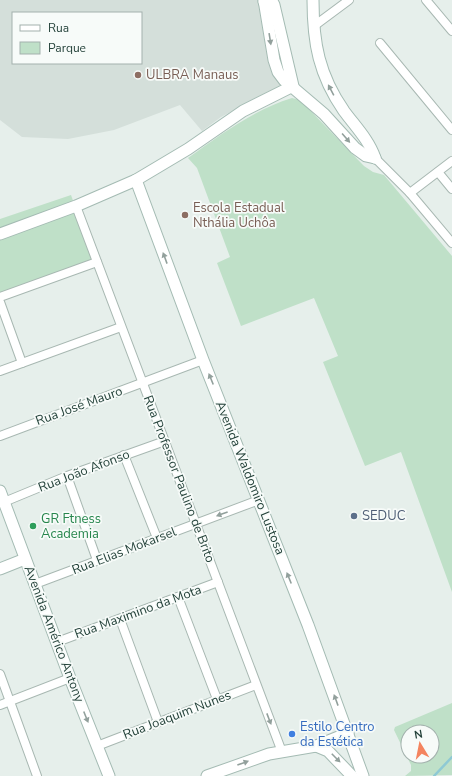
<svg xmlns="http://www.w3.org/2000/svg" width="452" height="776" font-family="'Nunito Sans',sans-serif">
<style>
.built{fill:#d4dfda;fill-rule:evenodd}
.green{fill:#bfe0c8;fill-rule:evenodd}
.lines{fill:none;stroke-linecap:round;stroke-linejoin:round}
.stream{stroke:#8ec9d4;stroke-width:2.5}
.street-casing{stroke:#a8b8b2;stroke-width:10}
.secondary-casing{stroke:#a4bbb3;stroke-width:13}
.street{stroke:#fff;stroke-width:8}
.secondary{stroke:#fff;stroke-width:11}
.oneway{fill:#92a09c}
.education-dot{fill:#8d6e63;stroke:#f7fbf9;stroke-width:1.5}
.service-dot{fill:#5c6f8a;stroke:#f7fbf9;stroke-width:1.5}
.leisure-dot{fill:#2e9e5b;stroke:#f7fbf9;stroke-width:1.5}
.shop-dot{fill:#3f7fe0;stroke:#f7fbf9;stroke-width:1.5}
.labels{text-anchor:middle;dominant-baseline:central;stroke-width:3.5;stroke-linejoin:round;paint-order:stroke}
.education-label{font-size:13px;fill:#785e54;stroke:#f7fbf9;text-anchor:start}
.street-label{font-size:13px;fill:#24423a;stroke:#f7fbf9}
.service-label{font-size:13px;fill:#4e5e75;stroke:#f7fbf9;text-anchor:start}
.leisure-label{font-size:13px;fill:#27864d;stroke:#f7fbf9;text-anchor:start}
.shop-label{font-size:13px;fill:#366cbe;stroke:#f7fbf9;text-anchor:start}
</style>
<rect width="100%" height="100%" fill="#e6efeb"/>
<path class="built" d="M 0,0 L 261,0 L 270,65 L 281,85 L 221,117 L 202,131 L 180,105 L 114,130 L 68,139 L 22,137 L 0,120 ZM 13,13 L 141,13 L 141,63 L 13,63 Z"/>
<g class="green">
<path d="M 292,98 L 300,100 L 364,166 L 373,172 L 384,175 L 452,256 L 452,592 L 401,452 L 365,466 L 323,362 L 338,356 L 314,298 L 241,326 L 217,263 L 230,257 L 197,168 L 188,158 C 220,135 253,110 292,98 Z"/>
<polygon points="71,195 94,260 0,294 0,219"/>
<path d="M 452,703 L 452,775 L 405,776 L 411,771 L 411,765 L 394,730 L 395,727 ZM 408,732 L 432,732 L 432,756 L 408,756 Z"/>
</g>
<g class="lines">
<polyline class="stream" points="434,776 452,757"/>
<g class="street-casing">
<g id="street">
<polyline points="426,0 452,31"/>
<polyline points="314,26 349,0"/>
<polyline points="380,43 452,130"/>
<polyline points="375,158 410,193 452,243"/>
<polyline points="438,172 452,189"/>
<polyline points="410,193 452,161"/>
<polyline points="76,206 282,752"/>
<polyline points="0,297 97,262"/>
<polyline points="0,302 22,363"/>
<polyline points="0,371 121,327"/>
<polyline points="0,436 203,360"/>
<polyline points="124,455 157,538"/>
<polyline points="67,476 97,560"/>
<polyline points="4,502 67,476 165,441"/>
<polyline points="35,584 259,500"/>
<polyline points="178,597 217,699"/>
<polyline points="120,619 158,722"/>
<polyline points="57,642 218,582"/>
<polyline points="0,674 37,776"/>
<polyline points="0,705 70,678"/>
<polyline points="97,746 256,685"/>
</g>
</g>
<g class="secondary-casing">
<g id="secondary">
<polyline points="264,0 274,60 278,72 284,80 324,114 355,148 366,156 375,158"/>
<path d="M 313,0 C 313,43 319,75 344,111 C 355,126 369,140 375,158"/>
<polyline points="136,180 203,360 308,625 363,776"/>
<polyline points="0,234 76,206 136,180 188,149 243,111 293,86 274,5 272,1 264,2"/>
<polyline points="0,491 70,678 109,776"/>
<polyline points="0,569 25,559"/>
<polyline points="316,746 328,751 352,776"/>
<polyline points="207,776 269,754 316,746 348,733"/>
</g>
</g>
<use href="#street" class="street"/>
<use href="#secondary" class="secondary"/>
</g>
<defs><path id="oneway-solid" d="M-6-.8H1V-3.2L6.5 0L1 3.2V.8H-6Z"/></defs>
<g class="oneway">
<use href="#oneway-solid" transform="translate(270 39) rotate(81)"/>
<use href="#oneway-solid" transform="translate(331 90) rotate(-118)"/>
<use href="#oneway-solid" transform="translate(346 138) rotate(49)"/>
<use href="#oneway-solid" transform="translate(165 258) rotate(-110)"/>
<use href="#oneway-solid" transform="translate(211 379) rotate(-112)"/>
<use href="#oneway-solid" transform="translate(222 514) rotate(160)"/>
<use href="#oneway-solid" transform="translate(289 578) rotate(-112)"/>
<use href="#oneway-solid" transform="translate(336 700) rotate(-110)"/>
<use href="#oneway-solid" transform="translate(86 717) rotate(68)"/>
<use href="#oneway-solid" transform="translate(269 719) rotate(69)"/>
<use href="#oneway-solid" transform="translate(336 758) rotate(45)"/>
<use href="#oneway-solid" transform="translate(243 763) rotate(-20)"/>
</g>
<g class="education-dot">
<circle cx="138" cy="75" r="4"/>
<circle cx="185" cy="215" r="4"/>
</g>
<circle class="service-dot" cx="354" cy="516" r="4"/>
<circle class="leisure-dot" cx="33" cy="526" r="4"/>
<circle class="shop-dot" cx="292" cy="734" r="4"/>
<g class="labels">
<g class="education-label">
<text x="146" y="75">ULBRA Manaus</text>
<text x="193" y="208">Escola Estadual<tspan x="193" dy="15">Nthália Uchôa</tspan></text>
</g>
<g class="street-label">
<text transform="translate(79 406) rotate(-20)">Rua José Mauro</text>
<text transform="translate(84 471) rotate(-21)">Rua João Afonso</text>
<text transform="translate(250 478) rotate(68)">Avenida Waldomiro Lustosa</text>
<text transform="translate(179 479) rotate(69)">Rua Professor Paulino de Brito</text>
<text transform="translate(124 551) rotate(-21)">Rua Elias Mokarsel</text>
<text transform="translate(138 612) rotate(-20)">Rua Maximino da Mota</text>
<text transform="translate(54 634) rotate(69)">Avenida Américo Antony</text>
<text transform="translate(177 715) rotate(-21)">Rua Joaquim Nunes</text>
</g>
<g class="service-label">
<text x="362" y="516">SEDUC</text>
</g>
<g class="leisure-label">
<text x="41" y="519">GR Ftness<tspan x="41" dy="15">Academia</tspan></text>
</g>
<g class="shop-label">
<text x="300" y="727">Estilo Centro<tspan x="300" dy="15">da Estética</tspan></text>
</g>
</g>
<rect x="12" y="12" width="130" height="52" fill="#f7fbf9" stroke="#a3b1ad"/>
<rect x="20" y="25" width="20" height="6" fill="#ffffff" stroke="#a3b1ad"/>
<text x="48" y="32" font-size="12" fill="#24423a">Rua</text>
<rect x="20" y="42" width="20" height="12" fill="#bfe0c8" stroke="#a3b1ad"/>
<text x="48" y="52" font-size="12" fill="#24423a">Parque</text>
<g transform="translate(420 744) rotate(350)"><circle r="19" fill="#f7fbf9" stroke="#a3b1ad"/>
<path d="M0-3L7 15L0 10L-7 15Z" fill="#f4845f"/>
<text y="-6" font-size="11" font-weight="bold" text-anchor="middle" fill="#24423a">N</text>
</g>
</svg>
